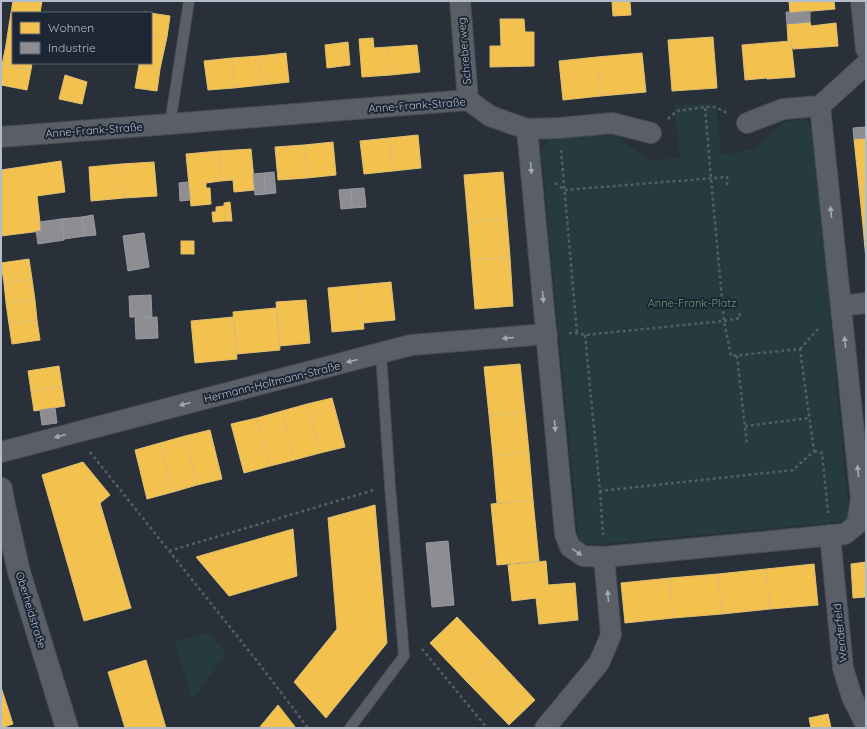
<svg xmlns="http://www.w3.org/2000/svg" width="867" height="729" font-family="Quicksand,sans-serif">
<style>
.green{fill:#263b3f}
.homes{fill:#f2c14e;stroke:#dfc073}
.industry{fill:#8d8d92;stroke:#989ba3}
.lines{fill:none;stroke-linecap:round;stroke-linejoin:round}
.service-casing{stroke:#484c53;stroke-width:12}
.minor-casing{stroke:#484c53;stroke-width:22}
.tertiary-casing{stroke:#484c53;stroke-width:24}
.path{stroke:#575d64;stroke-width:2.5;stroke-dasharray:3 3;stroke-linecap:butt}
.service{stroke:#5a5e66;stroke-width:10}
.minor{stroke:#5a5e66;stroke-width:20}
.tertiary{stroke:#5a5e66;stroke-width:22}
.oneway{fill:#a1a9b6}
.labels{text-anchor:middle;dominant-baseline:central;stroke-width:4;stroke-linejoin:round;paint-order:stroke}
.street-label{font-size:11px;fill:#b3bcca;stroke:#1c2634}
.park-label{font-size:11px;fill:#699c75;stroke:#1c2634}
</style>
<rect width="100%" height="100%" fill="#293039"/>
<g class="green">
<polygon points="716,103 721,155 755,148 783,123 804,118 813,131 849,515 841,522 589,545 579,541 541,150 550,139 613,133 648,160 680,158 674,105"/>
<polygon points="209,632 226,654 192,700 175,642"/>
</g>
<g class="homes">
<polygon points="13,1 42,1 40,13 13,13 13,25 9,25"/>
<polygon points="612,1 630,1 631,15 613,16"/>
<polygon points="789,1 834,1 835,9 790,13"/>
<polygon points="144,12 170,16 167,37 151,35 151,13 143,13"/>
<polygon points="500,19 524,19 525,32 534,32 534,66 490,67 490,46 501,46"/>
<polygon points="810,22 811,26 836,23 838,46 793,49 791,41 788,41 787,24"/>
<polygon points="9,25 13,25 13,46 6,45"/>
<polygon points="151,35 167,37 160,69 139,65 139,63 151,63"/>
<polygon points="713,37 717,88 672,91 668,40"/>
<polygon points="373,38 374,48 388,47 391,75 362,77 359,39"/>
<polygon points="791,41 795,77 767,79 767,78 745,80 742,45"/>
<polygon points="348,42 350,65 327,68 325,45"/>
<polygon points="6,45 13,46 13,63 32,63 31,70 2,65"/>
<polygon points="417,45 420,72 391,75 388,47"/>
<polygon points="286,53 289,82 262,85 259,56"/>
<polygon points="642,53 646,92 601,96 597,57"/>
<polygon points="259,56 262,85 234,88 232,58"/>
<polygon points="597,57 601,96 563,100 559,61"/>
<polygon points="232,58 234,88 208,90 204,61"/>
<polygon points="2,65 31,70 27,90 1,85 1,74"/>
<polygon points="139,65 160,69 157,91 135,88"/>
<polygon points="65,75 87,82 82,104 59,99"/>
<polygon points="418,135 421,168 393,171 389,138"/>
<polygon points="389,138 393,171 364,174 360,141"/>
<polygon points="866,138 866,186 859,187 854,139"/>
<polygon points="333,142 336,175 307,178 304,145"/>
<polygon points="304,145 307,178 278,180 275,147"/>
<polygon points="251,149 255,190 234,192 233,180 221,181 219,151"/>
<polygon points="219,151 221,181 206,183 206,188 210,188 211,204 191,206 186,154"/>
<polygon points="61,161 65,192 37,196 41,231 1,236 1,170"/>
<polygon points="154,162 157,196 124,198 121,164"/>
<polygon points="121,164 124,198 91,201 89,167"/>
<polygon points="503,172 507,219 468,222 464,175"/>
<polygon points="866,186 866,226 863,226 859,187"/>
<polygon points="230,202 232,221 225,221 224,203"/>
<polygon points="224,206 225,221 213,222 212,212 216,212 216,207"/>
<polygon points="507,219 510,257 471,260 468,222"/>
<polygon points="863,226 866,226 866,260"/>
<rect x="181" y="241" width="13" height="13"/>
<polygon points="510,257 513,306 475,309 471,260"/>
<polygon points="29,259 32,279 4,283 1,263"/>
<polygon points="32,279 35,300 6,303 4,283"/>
<polygon points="391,282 395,320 363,323 359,285"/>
<polygon points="359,285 364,329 332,332 328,288"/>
<polygon points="35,300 37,320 9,324 6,303"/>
<polygon points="306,300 310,343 280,346 276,302"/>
<polygon points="276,308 280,350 237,354 233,312"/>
<polygon points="233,317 237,359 195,363 191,321"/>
<polygon points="37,320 40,340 12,344 9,324"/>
<polygon points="520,364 525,412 489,415 484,367"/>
<polygon points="59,366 62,386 31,391 28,371"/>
<polygon points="62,386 65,406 34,411 31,391"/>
<polygon points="332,398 345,447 320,453 307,404"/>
<polygon points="307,404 320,453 294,460 282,411"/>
<polygon points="282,411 294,460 270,466 257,418"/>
<polygon points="525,412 529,452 493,456 489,415"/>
<polygon points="257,418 270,466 244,473 231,424"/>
<polygon points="210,430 222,479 197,485 185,436"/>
<polygon points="185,436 197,485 173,492 160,443"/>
<polygon points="160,443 173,492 147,499 135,450"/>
<polygon points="529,452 533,500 497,503 493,456"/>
<polygon points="83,462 110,495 100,503 131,608 84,621 42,475"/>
<polygon points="533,500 539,561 497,565 491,504"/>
<polygon points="375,505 387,643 326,718 294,682 337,629 328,518"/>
<polygon points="293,529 297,576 229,596 196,557"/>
<polygon points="546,561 548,585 575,583 578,620 539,624 536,598 512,601 508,565"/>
<polygon points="866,562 866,597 853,598 851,564"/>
<polygon points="814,564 818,605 770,609 766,569"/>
<polygon points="766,569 770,609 722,614 718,574"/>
<polygon points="718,574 722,614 673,618 670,578"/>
<polygon points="670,578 673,618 625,623 621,583"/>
<polygon points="457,617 496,658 469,684 430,643"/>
<polygon points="496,658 535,700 509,725 469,684"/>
<polygon points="146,660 166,728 125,728 108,672"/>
<polygon points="1,687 13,724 1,728"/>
<polygon points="278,705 296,728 259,728"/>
<polygon points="828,714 831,728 811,728 809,718"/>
</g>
<g class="industry">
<polygon points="810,11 810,22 787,24 786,12 790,12 790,13"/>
<polygon points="866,127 866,138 854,139 853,128"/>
<polygon points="274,172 276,193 266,194 264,173"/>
<polygon points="264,173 266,194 255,195 253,174"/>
<polygon points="188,182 190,200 180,201 179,183"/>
<polygon points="364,188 366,207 352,208 351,189"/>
<polygon points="351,189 352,208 341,209 339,190"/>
<polygon points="93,215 96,235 85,236 82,217"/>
<polygon points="82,217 85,236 64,239 61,219"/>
<polygon points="61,219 64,240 38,244 36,231 41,231 40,222"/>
<polygon points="144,233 149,267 128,271 123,236"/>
<polygon points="151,295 152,317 130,317 129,296"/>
<polygon points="157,317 158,338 136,339 135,318"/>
<polygon points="55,408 57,423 42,425 40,410"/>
<polygon points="448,541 454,605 432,607 426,543"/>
</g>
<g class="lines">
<g class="service-casing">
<g id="service">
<polyline points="170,124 189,1"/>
<polyline points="350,728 404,656 390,486 381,354"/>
</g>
</g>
<g class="minor-casing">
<g id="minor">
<polyline points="460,1 468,100"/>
<polyline points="861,1 866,49"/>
<polyline points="747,123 783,109 820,106 866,64"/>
<polyline points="527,129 565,534 570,547 583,556 604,557 845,534 857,524 861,499 820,106"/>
<polyline points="1,137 170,124 468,100 490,116 527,129 559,128 612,123 651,133"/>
<polyline points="841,306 866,303"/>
<polyline points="1,452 411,345 547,334"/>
<polyline points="830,535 843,668 852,697 866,725"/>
<polyline points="545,728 599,663 611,635 604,557"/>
</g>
</g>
<g class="tertiary-casing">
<polyline id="tertiary" points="1,489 4,505 19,572 67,728"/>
</g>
<g class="path">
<polyline points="668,119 677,111 705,107 715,107 727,113"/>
<polyline points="561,150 577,333"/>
<polyline points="555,183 565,190 727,177 727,185"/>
<polyline points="569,333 577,333 585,335 724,321 740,318 739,311"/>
<polyline points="585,335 600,491 793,470 814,451 800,349 731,356 724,321 711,178 705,107"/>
<polyline points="800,349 820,327"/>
<polyline points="737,356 747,445"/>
<polyline points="745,426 809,418"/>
<polyline points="814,451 822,453 828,513"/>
<polyline points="90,452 257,661 308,728"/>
<polyline points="600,491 603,535"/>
<polyline points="169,551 374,490"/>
<polyline points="422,649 487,728"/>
</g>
<use href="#service" class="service"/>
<use href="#minor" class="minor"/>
<use href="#tertiary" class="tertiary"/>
</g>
<defs><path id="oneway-solid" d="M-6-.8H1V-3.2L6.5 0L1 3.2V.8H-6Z"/></defs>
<g class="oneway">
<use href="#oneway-solid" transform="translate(531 168) rotate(85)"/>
<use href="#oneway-solid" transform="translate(831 212) rotate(-96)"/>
<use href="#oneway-solid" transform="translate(543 297) rotate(85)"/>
<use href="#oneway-solid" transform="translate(508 338) rotate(175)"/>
<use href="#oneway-solid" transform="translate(845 342) rotate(-96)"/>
<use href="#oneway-solid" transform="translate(352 361) rotate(166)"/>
<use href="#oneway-solid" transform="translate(185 404) rotate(165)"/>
<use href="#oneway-solid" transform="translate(555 426) rotate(85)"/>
<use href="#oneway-solid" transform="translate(60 436) rotate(165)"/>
<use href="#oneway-solid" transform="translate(858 471) rotate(-96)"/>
<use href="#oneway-solid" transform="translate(577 552) rotate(34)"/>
<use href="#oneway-solid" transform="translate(608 596) rotate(-95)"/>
</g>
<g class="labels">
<g class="street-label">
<text transform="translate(464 51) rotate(-95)">Schreberweg</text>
<text transform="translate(417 105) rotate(-4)">Anne-Frank-Straße</text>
<text transform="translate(94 130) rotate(-4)">Anne-Frank-Straße</text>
<text transform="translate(272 382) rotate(-14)">Hermann-Holtmann-Straße</text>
<text transform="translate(31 610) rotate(73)">Oberheidstraße</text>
<text transform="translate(840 633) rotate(-96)">Wenderfeld</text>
</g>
<g class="park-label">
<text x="692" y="303">Anne-Frank-Platz</text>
</g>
</g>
<rect width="867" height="729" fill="none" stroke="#b3bcca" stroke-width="4"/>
<rect x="12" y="12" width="140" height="52" fill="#1c2634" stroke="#586270"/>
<rect x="20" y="22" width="20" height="12" fill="#f2c14e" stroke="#586270"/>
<text x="48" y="32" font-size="12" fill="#b3bcca">Wohnen</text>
<rect x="20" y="42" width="20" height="12" fill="#8d8d92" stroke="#586270"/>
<text x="48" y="52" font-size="12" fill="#b3bcca">Industrie</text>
</svg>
